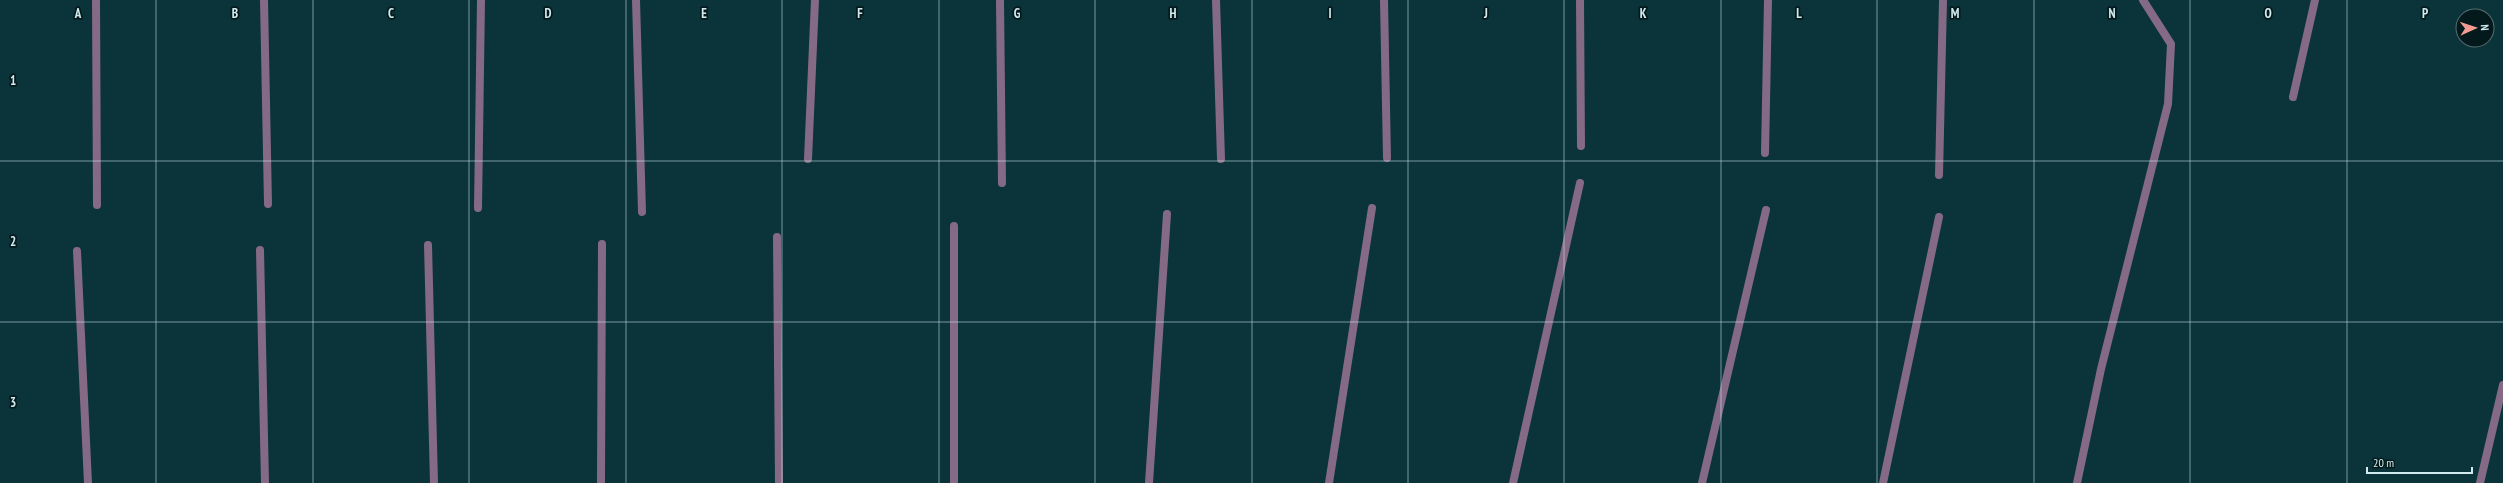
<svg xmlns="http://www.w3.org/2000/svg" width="2503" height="483" font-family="'PT Sans Narrow',sans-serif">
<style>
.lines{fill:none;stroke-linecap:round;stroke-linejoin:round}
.lane{stroke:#856a85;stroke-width:8}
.street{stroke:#856a85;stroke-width:8}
.grid{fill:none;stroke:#d0eaee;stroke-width:1;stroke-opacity:0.55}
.grid-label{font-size:13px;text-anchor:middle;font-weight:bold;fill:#d0eaee;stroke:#04191c;stroke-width:3.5;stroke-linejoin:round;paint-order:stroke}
</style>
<rect width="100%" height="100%" fill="#0a3439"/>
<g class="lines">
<polyline class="lane" points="2293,97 2315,0"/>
<g class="street">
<polyline points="96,0 97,205"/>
<polyline points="264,0 268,204"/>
<polyline points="636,0 642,212"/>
<polyline points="1000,0 1002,183"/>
<polyline points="1216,0 1221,159"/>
<polyline points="1384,0 1387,158"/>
<polyline points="1580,0 1581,146"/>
<polyline points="1765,153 1768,0"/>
<polyline points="808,159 815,0"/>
<polyline points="1939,175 1943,0"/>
<polyline points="478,208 481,0"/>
<polyline points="777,237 779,483"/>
<polyline points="428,245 434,483"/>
<polyline points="260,250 265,483"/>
<polyline points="77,251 88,483"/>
<polyline points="601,483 602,244"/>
<polyline points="954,483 954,226"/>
<polyline points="1149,483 1167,214"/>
<polyline points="1329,483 1372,208"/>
<polyline points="1513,483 1580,183"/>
<polyline points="1702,483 1766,210"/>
<polyline points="1883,483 1939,217"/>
<polyline points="2077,483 2101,369 2168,104 2171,44 2143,0"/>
<polyline points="2480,483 2503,385"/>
</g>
</g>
<path class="grid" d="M 156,0 L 156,483M 313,0 L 313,483M 469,0 L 469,483M 626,0 L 626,483M 782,0 L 782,483M 939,0 L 939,483M 1095,0 L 1095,483M 1252,0 L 1252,483M 1408,0 L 1408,483M 1564,0 L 1564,483M 1721,0 L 1721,483M 1877,0 L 1877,483M 2034,0 L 2034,483M 2190,0 L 2190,483M 2347,0 L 2347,483M 0,161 L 2503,161M 0,322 L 2503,322"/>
<g class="grid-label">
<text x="78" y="18">A</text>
<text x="235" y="18">B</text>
<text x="391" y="18">C</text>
<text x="548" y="18">D</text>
<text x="704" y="18">E</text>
<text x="860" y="18">F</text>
<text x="1017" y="18">G</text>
<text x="1173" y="18">H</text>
<text x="1330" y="18">I</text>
<text x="1486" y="18">J</text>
<text x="1643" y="18">K</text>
<text x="1799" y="18">L</text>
<text x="1955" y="18">M</text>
<text x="2112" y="18">N</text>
<text x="2268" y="18">O</text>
<text x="2425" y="18">P</text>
<text x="13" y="85">1</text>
<text x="13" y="246">2</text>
<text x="13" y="407">3</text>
</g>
<g transform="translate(2475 28) rotate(87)"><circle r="19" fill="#04191c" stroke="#566d70"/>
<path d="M0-3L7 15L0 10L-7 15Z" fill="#f59c92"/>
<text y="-6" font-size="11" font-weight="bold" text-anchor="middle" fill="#d0eaee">N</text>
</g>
<path d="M2367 467v6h105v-6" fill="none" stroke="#d0eaee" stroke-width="2"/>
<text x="2373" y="467" font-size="12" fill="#d0eaee" stroke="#04191c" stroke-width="3" paint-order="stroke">20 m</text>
</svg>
